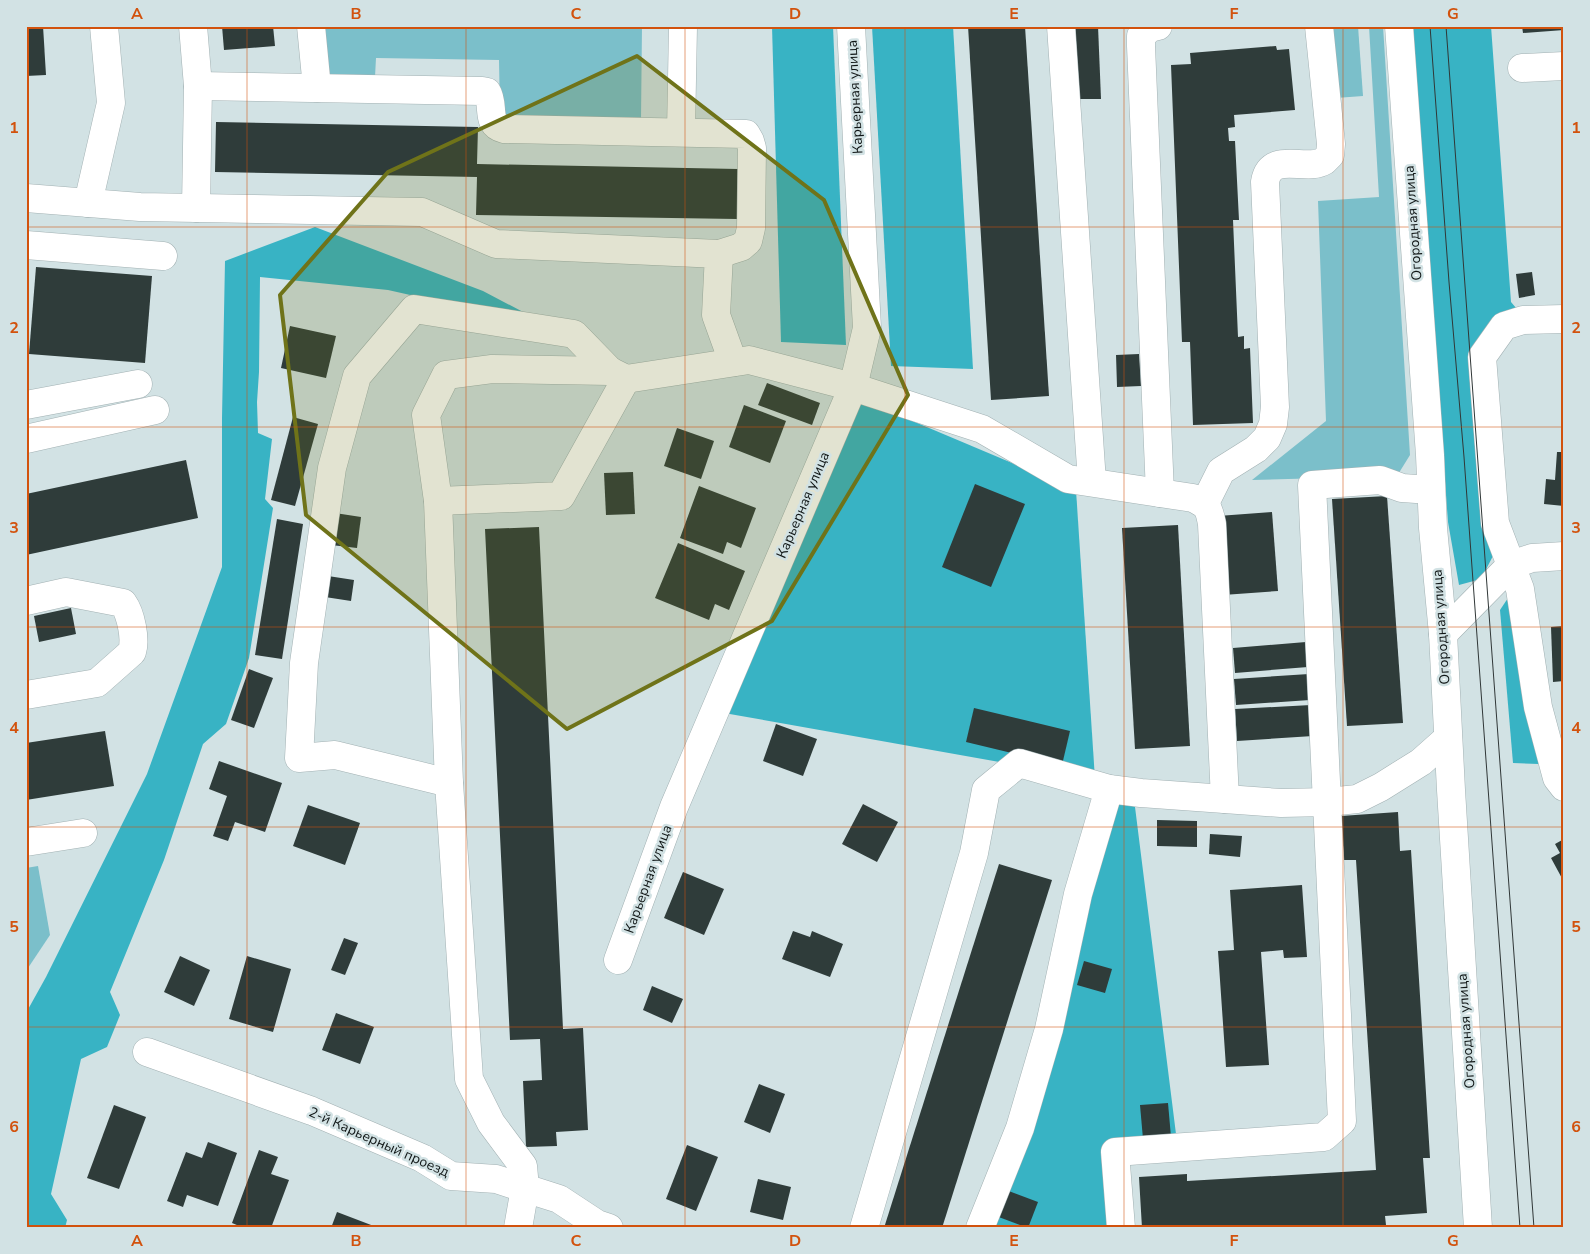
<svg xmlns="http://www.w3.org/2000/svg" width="1590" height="1254" font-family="'Nunito Sans',sans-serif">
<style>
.green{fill:#7bbfca}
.forest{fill:#38b3c4}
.building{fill:#2f3c3a}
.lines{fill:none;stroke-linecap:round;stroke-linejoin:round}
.minor-casing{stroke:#a2b1b3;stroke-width:29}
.minor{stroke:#fff;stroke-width:28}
.tram{stroke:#303737;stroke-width:1}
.marked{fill:#6f7319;fill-opacity:0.2;stroke:#6f7319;stroke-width:4;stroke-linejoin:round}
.grid{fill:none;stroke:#d2520d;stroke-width:1;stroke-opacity:0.55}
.labels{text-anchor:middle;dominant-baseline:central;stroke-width:5;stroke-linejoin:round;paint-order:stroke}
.street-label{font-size:14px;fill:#101616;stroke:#d2e2e4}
.neatline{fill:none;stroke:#d2520d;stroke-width:2}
.grid-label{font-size:16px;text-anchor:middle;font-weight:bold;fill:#d2520d}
</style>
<rect width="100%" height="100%" fill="#d2e2e4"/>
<g class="green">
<polygon points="318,26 642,26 641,119 500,115 499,60 376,58 375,77 321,77"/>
<polygon points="1330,26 1358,26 1363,96 1336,98"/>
<polygon points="1369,26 1383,26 1410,455 1397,476 1252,480 1326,421 1318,201 1379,197"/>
<polygon points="38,866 50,935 26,971 26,868"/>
</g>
<g class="forest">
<polygon points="772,26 833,26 846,345 781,342"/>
<polygon points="872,26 953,26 973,369 891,366"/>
<polygon points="1411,26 1491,26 1511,302 1522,315 1496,325 1494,554 1481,579 1459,585 1448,522"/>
<polygon points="315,227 483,291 525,313 477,310 388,290 260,277 259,372 257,402 258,433 272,439 265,499 273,508 249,658 226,724 203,744 164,860 110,992 120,1015 107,1047 81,1059 51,1194 67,1220 65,1228 26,1228 26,1013 46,977 147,774 222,567 222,418 225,261"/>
<polygon points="858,398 1076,490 1095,779 724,713"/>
<polygon points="1508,598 1516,618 1539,764 1513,763 1500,610"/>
<polygon points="1112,796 1134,799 1177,1142 1107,1146 1115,1228 980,1228"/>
</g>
<g class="building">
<polygon points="26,26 43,26 46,75 26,76"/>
<polygon points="222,26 273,26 275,46 224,50"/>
<polygon points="968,26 1025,26 1049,396 991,400"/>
<polygon points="1075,26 1098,26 1101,99 1079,99"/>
<polygon points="1522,26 1564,26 1564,30 1523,33"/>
<polygon points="1276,46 1277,50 1289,49 1295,110 1234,115 1235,127 1228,128 1229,141 1235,141 1239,220 1233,220 1238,337 1244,336 1244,349 1250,348 1253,423 1193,425 1190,342 1182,342 1171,65 1191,64 1190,53"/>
<polygon points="216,122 478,127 477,164 738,169 737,219 476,215 477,177 215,172"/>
<polygon points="36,267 152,276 145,363 29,354"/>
<polygon points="1532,272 1535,295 1519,298 1516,274"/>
<polygon points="290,326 336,336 326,378 281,368"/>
<polygon points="1139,354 1141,386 1117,387 1116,355"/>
<polygon points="767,383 820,403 812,425 758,405"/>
<polygon points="744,405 786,421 770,463 729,447"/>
<polygon points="293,417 318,424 295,506 271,500"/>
<polygon points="677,428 714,441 701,479 664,466"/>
<polygon points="1557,452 1564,452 1564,506 1544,504 1546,479 1555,480"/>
<polygon points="186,460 198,518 26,555 26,494"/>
<polygon points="633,472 635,514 606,515 604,473"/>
<polygon points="975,484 1025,504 991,587 942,567"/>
<polygon points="699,486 756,508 741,548 727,542 723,554 680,538"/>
<polygon points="1387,496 1403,723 1347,726 1332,499"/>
<polygon points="1272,512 1278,591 1223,595 1218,516"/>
<polygon points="335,513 361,517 357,548 331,545"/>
<polygon points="277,519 303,524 282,659 255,655"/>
<polygon points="1178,525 1190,746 1135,749 1122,528"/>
<polygon points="539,527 563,1029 583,1028 588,1130 556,1132 557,1146 526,1147 523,1081 542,1080 540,1039 510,1040 485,529"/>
<polygon points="678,543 745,571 729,610 715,604 709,620 655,598"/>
<polygon points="328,576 354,580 351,601 325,597"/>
<polygon points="71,608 76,634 39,642 34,616"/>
<polygon points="1564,626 1564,681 1553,682 1551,627"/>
<polygon points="1306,642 1308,667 1235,673 1233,648"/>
<polygon points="249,669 273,678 254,728 231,720"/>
<polygon points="1309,674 1310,700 1236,705 1234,679"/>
<polygon points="1311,705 1313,736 1237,741 1235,709"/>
<polygon points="974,708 1070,731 1062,765 966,742"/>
<polygon points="776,724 817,739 803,776 763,761"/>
<polygon points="105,731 114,786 26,800 26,743"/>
<polygon points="219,761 282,783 265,832 235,822 228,841 213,836 227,796 209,789"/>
<polygon points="863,804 898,822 877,862 842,844"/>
<polygon points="308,805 360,823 345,865 293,846"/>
<polygon points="1398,812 1400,851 1411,850 1430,1158 1423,1158 1427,1213 1385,1216 1386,1225 1342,1228 1142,1228 1139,1177 1187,1174 1187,1181 1376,1170 1356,860 1344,860 1341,816"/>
<polygon points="1157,820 1197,821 1197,847 1157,846"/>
<polygon points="1210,834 1242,836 1240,857 1209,854"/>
<polygon points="1564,839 1564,882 1551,858 1560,853 1555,844"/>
<polygon points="999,864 1052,880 942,1228 884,1228"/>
<polygon points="683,872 724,889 704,935 664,918"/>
<polygon points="1302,885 1307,957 1284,958 1283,950 1261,952 1269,1065 1226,1067 1218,951 1234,950 1230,890"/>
<polygon points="793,931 810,937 812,931 843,944 830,977 782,959"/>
<polygon points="344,938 358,943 345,975 331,970"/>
<polygon points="180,956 210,970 194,1006 164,992"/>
<polygon points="247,956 291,969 273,1032 229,1019"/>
<polygon points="1084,961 1112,969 1105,993 1077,985"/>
<polygon points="652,986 683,999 672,1023 643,1010"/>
<polygon points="336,1013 374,1027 360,1064 322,1050"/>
<polygon points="759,1084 785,1094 770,1133 744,1122"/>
<polygon points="1168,1103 1171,1137 1143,1139 1140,1105"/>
<polygon points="114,1105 146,1117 119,1189 87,1178"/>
<polygon points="208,1142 237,1153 218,1206 187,1195 183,1207 167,1201 186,1152 202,1158"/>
<polygon points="687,1145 718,1157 696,1211 666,1199"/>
<polygon points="259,1150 278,1157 271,1174 289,1180 271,1228 244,1228 232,1223"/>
<polygon points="758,1179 791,1187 783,1220 750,1212"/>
<polygon points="1006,1190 1038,1202 1028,1228 996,1216"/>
<polygon points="337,1212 379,1228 331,1228"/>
</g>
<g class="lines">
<g class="minor-casing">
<g id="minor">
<polyline points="193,26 198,86 196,208"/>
<polyline points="311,26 317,88"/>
<polyline points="1061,26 1092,482"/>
<polyline points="1158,26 1150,28 1141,36 1141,46 1160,493"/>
<polyline points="1399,26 1430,455 1433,528 1443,634 1451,790 1478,1228"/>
<polyline points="1522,68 1564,66"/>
<path d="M 198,86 L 482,91 L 487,92 C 495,105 485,125 504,129 L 746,134 L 750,141 L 752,148 L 751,228 L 748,241 L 741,247 L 719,254"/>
<polyline points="681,132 683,26"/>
<polyline points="26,198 140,207 422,212 496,244 719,254 716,315 733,362"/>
<polyline points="88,203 111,103 104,26"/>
<polyline points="26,245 163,256"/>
<polyline points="1564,319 1523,320 1504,326 1482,357 1495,523 1520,589 1538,707 1557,778 1564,787"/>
<polyline points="26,405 138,384"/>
<polyline points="26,439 155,410"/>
<polyline points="438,501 561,496 626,379"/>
<path d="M 1205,503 L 1221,471 L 1256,449 L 1267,438 L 1273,424 L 1275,407 L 1265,182 C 1270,150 1306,172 1324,161 C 1326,159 1328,157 1330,155 L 1331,144 L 1319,26"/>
<path d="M 26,601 L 66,592 L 123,603 C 131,614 136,639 132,652 L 97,683 L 26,695"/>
<polyline points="1443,634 1511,565 1532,558 1564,556"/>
<polyline points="449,783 335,755 299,758 304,663 332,468 357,376 414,309 574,334 610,371"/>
<polyline points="26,842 83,833"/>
<polyline points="618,960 674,807 853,387 867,328 851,26"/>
<polyline points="147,1052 312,1111 422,1158 451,1176 496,1179 559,1199 597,1224 609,1228"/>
<path d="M 518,1228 L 525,1188 L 523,1166 L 491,1123 L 469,1079 L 449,783 L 438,501 L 426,415 L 446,375 L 492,369 L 610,371 L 626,379 L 749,360 L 853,387 L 982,429 L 1068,479 L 1193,498 C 1208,505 1209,508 1212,524 L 1225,799"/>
<polyline points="864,1228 974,853 986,790 1019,763 1109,789 1141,793 1281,803 1328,802 1357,799 1381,787 1421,762 1448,738"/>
<polyline points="980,1228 1020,1128 1049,1029 1078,894 1109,789"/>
<polyline points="1121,1228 1115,1152 1324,1137 1342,1121 1312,485 1380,480 1402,488 1431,490"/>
</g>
</g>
<use href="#minor" class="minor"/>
<g class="tram">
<polyline points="1430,26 1449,282 1464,457 1520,1228"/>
<polyline points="1446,26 1534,1228"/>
</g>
</g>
<path class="marked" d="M 637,56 L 824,200 L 908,395 L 772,621 L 567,729 L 306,515 L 280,295 L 388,172 Z"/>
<path class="grid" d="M 247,26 L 247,1228M 466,26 L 466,1228M 685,26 L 685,1228M 905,26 L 905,1228M 1124,26 L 1124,1228M 1343,26 L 1343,1228M 26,227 L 1564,227M 26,427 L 1564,427M 26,627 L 1564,627M 26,827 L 1564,827M 26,1027 L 1564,1027"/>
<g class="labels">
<g class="street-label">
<text transform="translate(855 97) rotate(-93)">Карьерная улица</text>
<text transform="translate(1413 223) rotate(-94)">Огородная улица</text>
<text transform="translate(803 505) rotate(-67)">Карьерная улица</text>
<text transform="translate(1441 627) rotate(-94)">Огородная улица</text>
<text transform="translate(648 879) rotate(-70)">Карьерная улица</text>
<text transform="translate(1466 1031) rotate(-94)">Огородная улица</text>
<text transform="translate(379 1142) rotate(24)">2-й Карьерный проезд</text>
</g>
</g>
<rect width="1590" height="1254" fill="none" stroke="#d2e2e4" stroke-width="55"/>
<rect x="28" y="28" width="1534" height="1198" class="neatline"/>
<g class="grid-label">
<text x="137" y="19">A</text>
<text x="356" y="19">B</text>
<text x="576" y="19">C</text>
<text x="795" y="19">D</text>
<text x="1014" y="19">E</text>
<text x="1234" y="19">F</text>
<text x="1453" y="19">G</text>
<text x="14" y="133">1</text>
<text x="1576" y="133">1</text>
<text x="14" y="333">2</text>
<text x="1576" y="333">2</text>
<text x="14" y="533">3</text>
<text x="1576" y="533">3</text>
<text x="14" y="733">4</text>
<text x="1576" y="733">4</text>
<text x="14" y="932">5</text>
<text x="1576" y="932">5</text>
<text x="14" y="1132">6</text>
<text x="1576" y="1132">6</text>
<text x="137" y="1246">A</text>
<text x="356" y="1246">B</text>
<text x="576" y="1246">C</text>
<text x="795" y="1246">D</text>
<text x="1014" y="1246">E</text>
<text x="1234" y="1246">F</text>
<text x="1453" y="1246">G</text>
</g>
</svg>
